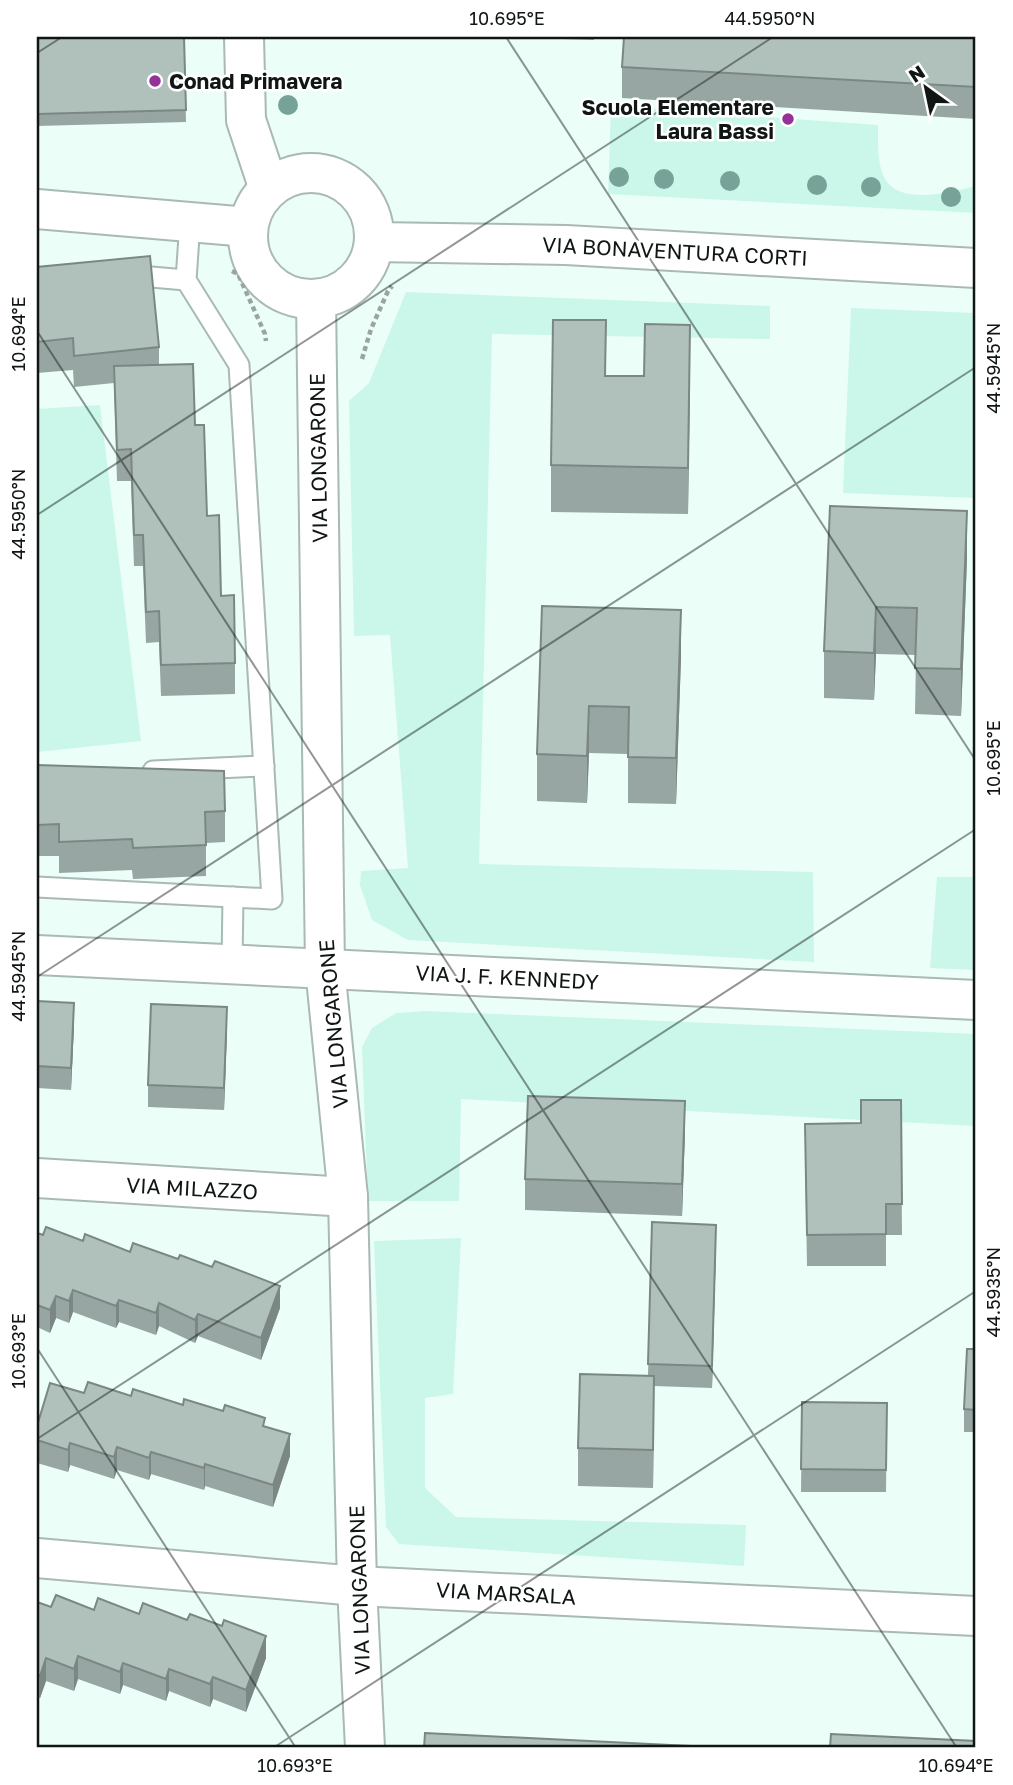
<svg xmlns="http://www.w3.org/2000/svg" width="1013" height="1785" font-family="'Golos Text',sans-serif">
<style>
.green{fill:#caf7ea}
.lines{fill:none;stroke-linecap:round;stroke-linejoin:round}
.service-casing{stroke:#a9b9b4;stroke-width:23}
.minor-casing{stroke:#a9b9b4;stroke-width:42}
.path{stroke:#98a5a1;stroke-width:4.5;stroke-dasharray:5 3.5;stroke-linecap:butt}
.service{stroke:#fff;stroke-width:19}
.minor{stroke:#fff;stroke-width:38}
.tree{fill:#77a298}
.wall{fill:#97a6a2}
.shaded-wall{fill:#7b8784}
.building{fill:#b0c1bc;stroke:#7b8784;stroke-width:2}
.ticks{fill:none;stroke:#101614;stroke-width:2;stroke-opacity:0.45}
.poi-dot{fill:#953299;stroke:#fff;stroke-width:2.5}
.labels{text-anchor:middle;dominant-baseline:central;stroke-width:5;stroke-linejoin:round;paint-order:stroke}
.poi-label{font-size:21px;font-weight:bold;fill:#101614;stroke:#fff;text-anchor:start}
.street-label{font-size:21px;fill:#101614;stroke:#fff}
.neatline{fill:none;stroke:#101614;stroke-width:2.5}
.ticks-label{font-size:18px;text-anchor:middle;fill:#101614}
</style>
<rect width="100%" height="100%" fill="#ecfef8"/>
<g class="green">
<path d="M 611,106 L 878,125 C 878,139 877,166 885,179 C 901,206 951,192 976,186 L 976,213 L 608,194 Z"/>
<polygon points="406,292 770,306 770,339 492,334 479,864 813,872 814,962 408,940 372,920 360,885 361,871 408,868 390,635 354,636 349,401 369,383"/>
<polygon points="851,308 976,313 976,498 843,493"/>
<polygon points="100,405 141,741 37,752 37,409"/>
<polygon points="937,877 976,877 976,970 930,968"/>
<polygon points="425,1011 976,1034 976,1126 461,1099 459,1201 368,1201 362,1047 372,1028 396,1013"/>
<polygon points="461,1238 453,1394 425,1398 425,1488 456,1517 746,1525 744,1566 399,1544 386,1527 374,1241"/>
</g>
<g class="lines">
<g class="service-casing">
<g id="service">
<polyline points="128,275 186,280"/>
<polyline points="153,771 264,766"/>
<polyline points="37,887 272,899 239,365 186,280 190,222"/>
<polyline points="232,964 233,897"/>
</g>
</g>
<g class="minor-casing">
<g id="minor">
<polyline points="244,37 246,120 269,189"/>
<circle cx="311" cy="236" r="63"/>
<polyline points="37,209 248,227"/>
<polyline points="374,242 566,245 976,268"/>
<polyline points="316,300 325,968 348,1197 357,1586 365,1748"/>
<polyline points="37,955 976,1000"/>
<polyline points="37,1178 348,1197"/>
<polyline points="37,1558 357,1586 976,1616"/>
</g>
</g>
<g class="path">
<polyline points="232,271 238,274 265,334 266,341"/>
<polyline points="362,359 371,329 388,291 392,286"/>
</g>
<use href="#service" class="service"/>
<use href="#minor" class="minor"/>
</g>
<g class="tree">
<circle cx="288" cy="105" r="10"/>
<circle cx="619" cy="177" r="10"/>
<circle cx="664" cy="179" r="10"/>
<circle cx="730" cy="181" r="10"/>
<circle cx="817" cy="185" r="10"/>
<circle cx="871" cy="187" r="10"/>
<circle cx="951" cy="197" r="10"/>
</g>
<g class="wall">
<polygon points="37,37 184,37 186,122 37,126"/>
<polygon points="498,37 594,37 594,40"/>
<polygon points="976,37 976,119 622,98 622,67"/>
<polygon points="37,267 159,347 159,365 195,425 207,516 235,663 235,694 161,696 159,642 146,643 143,566 134,566 131,481 117,481 114,383 74,387 73,370 37,373"/>
<polygon points="690,372 688,514 551,512 551,465 606,376 644,376"/>
<polygon points="830,506 967,558 961,716 915,714 916,655 876,654 874,700 824,698 824,651"/>
<polygon points="542,606 681,657 676,804 628,803 628,754 589,753 587,803 537,801 537,754"/>
<polygon points="37,765 225,811 225,842 206,843 206,876 133,879 132,870 59,873 59,856 37,856"/>
<polygon points="37,1001 74,1025 71,1090 37,1088"/>
<polygon points="227,1029 224,1110 148,1107 148,1085"/>
<polygon points="901,1100 902,1235 886,1235 886,1266 807,1266 805,1155"/>
<polygon points="685,1132 682,1216 525,1210 525,1179"/>
<polygon points="975,1144 976,1144 976,1272 974,1272"/>
<polygon points="652,1222 716,1247 712,1388 654,1386 653,1488 578,1486 578,1448 648,1375"/>
<polygon points="37,1233 43,1235 83,1241 130,1252 280,1308 261,1360 198,1336 195,1343 159,1326 156,1335 119,1322 116,1328 73,1312 69,1323 56,1318 50,1333 37,1327"/>
<polygon points="976,1349 976,1432 964,1432 964,1409"/>
<polygon points="84,1393 131,1396 183,1405 265,1426 290,1456 273,1507 205,1486 204,1490 151,1474 149,1480 117,1470 114,1479 70,1465 68,1472 37,1463 37,1426"/>
<polygon points="802,1402 887,1403 886,1492 801,1492"/>
<polygon points="37,1602 51,1607 139,1614 266,1658 246,1712 213,1699 210,1707 169,1691 166,1701 123,1685 120,1694 78,1679 74,1691 46,1681 40,1698 37,1697"/>
</g>
<g class="shaded-wall">
<polygon points="690,325 690,372 688,514 688,468"/>
<polygon points="967,511 967,558 961,716 961,669"/>
<polygon points="876,607 876,654 874,700 874,653"/>
<polygon points="681,610 681,657 676,804 676,758"/>
<polygon points="589,706 589,753 587,803 587,756"/>
<polygon points="74,1003 74,1025 71,1090 71,1068"/>
<polygon points="227,1007 227,1029 224,1110 224,1088"/>
<polygon points="685,1101 685,1132 682,1216 682,1184"/>
<polygon points="716,1225 716,1247 712,1388 712,1366"/>
<polygon points="280,1286 280,1308 261,1360 261,1338"/>
<polygon points="73,1290 73,1312 69,1323 69,1301"/>
<polygon points="56,1296 56,1318 50,1333 50,1310"/>
<polygon points="119,1300 119,1322 116,1328 116,1306"/>
<polygon points="159,1303 159,1326 156,1335 156,1313"/>
<polygon points="198,1314 198,1336 195,1343 195,1320"/>
<polygon points="654,1376 654,1414 653,1488 653,1450"/>
<polygon points="290,1434 290,1456 273,1507 273,1485"/>
<polygon points="70,1443 70,1465 68,1472 68,1450"/>
<polygon points="117,1447 117,1470 114,1479 114,1457"/>
<polygon points="151,1452 151,1474 149,1480 149,1458"/>
<polygon points="205,1464 205,1486 204,1490 204,1468"/>
<polygon points="266,1636 266,1658 246,1712 246,1690"/>
<polygon points="78,1656 78,1679 74,1691 74,1669"/>
<polygon points="46,1658 46,1681 40,1698 40,1676"/>
<polygon points="123,1663 123,1685 120,1694 120,1672"/>
<polygon points="169,1669 169,1691 166,1701 166,1679"/>
<polygon points="213,1677 213,1699 210,1707 210,1684"/>
</g>
<g class="building">
<polygon points="37,37 184,37 186,110 37,114"/>
<polygon points="624,37 976,37 976,87 622,67"/>
<polygon points="150,256 159,347 74,356 73,338 37,342 37,267"/>
<polygon points="553,320 606,320 605,376 644,376 645,324 690,325 688,468 551,465"/>
<polygon points="193,364 195,425 204,425 207,516 219,515 221,596 234,595 235,663 161,665 159,611 146,612 143,535 134,535 131,449 117,450 114,366"/>
<polygon points="830,506 967,511 961,669 915,668 917,608 876,607 874,653 824,651"/>
<polygon points="542,606 681,610 676,758 628,757 629,707 589,706 587,756 537,754"/>
<polygon points="37,765 224,771 225,811 205,812 206,845 133,848 132,839 59,842 59,824 37,825"/>
<polygon points="37,1001 74,1003 71,1068 37,1066"/>
<polygon points="151,1004 227,1007 224,1088 148,1085"/>
<polygon points="528,1096 685,1101 682,1184 525,1179"/>
<polygon points="861,1100 901,1100 902,1204 886,1204 886,1234 807,1235 805,1124 861,1123"/>
<polygon points="975,1144 976,1144 976,1250 974,1250"/>
<polygon points="652,1222 716,1225 712,1366 648,1364"/>
<polygon points="46,1227 83,1241 85,1234 130,1252 133,1243 178,1259 180,1255 212,1267 215,1261 280,1286 261,1338 198,1314 195,1320 159,1303 156,1313 119,1300 116,1306 73,1290 69,1301 56,1296 50,1310 37,1305 37,1233 43,1235"/>
<polygon points="967,1349 976,1349 976,1410 964,1409"/>
<polygon points="580,1374 654,1376 653,1450 578,1448"/>
<polygon points="88,1382 131,1396 133,1389 183,1405 184,1399 223,1411 225,1405 265,1418 263,1426 290,1434 273,1485 205,1464 204,1468 151,1452 149,1458 117,1447 114,1457 70,1443 68,1450 37,1440 37,1426 50,1383 84,1393"/>
<polygon points="802,1402 887,1403 886,1470 801,1469"/>
<polygon points="56,1595 94,1610 98,1598 139,1614 143,1603 187,1620 190,1614 222,1626 224,1620 266,1636 246,1690 213,1677 210,1684 169,1669 166,1679 123,1663 120,1672 78,1656 74,1669 46,1658 40,1676 37,1675 37,1602 51,1607"/>
<polygon points="425,1733 732,1748 424,1748"/>
<polygon points="831,1734 976,1741 976,1748 830,1748"/>
</g>
<path class="ticks" d="M 506,37 L 976,761M 37,53 L 62,37M 37,331 L 957,1748M 37,515 L 773,37M 37,977 L 976,367M 37,1348 L 296,1748M 37,1439 L 976,829M 273,1748 L 976,1291"/>
<g class="poi-dot">
<circle cx="155" cy="81" r="7"/>
<circle cx="788" cy="119" r="7"/>
</g>
<g class="labels">
<g class="poi-label">
<text x="169" y="81">Conad Primavera</text>
<text x="774" y="107" text-anchor="end">Scuola Elementare<tspan x="774" dy="24">Laura Bassi</tspan></text>
</g>
<g class="street-label">
<text transform="translate(675 251) rotate(3)">VIA BONAVENTURA CORTI</text>
<text transform="translate(318 458) rotate(-91)">VIA LONGARONE</text>
<text transform="translate(507 977) rotate(3)">VIA J. F. KENNEDY</text>
<text transform="translate(333 1024) rotate(-95)">VIA LONGARONE</text>
<text transform="translate(192 1188) rotate(3)">VIA MILAZZO</text>
<text transform="translate(359 1590) rotate(-92)">VIA LONGARONE</text>
<text transform="translate(506 1593) rotate(3)">VIA MARSALA</text>
</g>
</g>
<rect width="1013" height="1785" fill="none" stroke="#ffffff" stroke-width="77"/>
<g transform="translate(926 88) rotate(327)" stroke="#ffffff" stroke-width="5" paint-order="stroke">
<path d="M0-5L12 26L0 18L-12 26Z" fill="#101614"/>
<text y="-10" font-size="19" font-weight="bold" text-anchor="middle" fill="#101614">N</text>
</g>
<rect x="38" y="38" width="936" height="1708" class="neatline"/>
<g class="ticks-label">
<text x="507" y="25">10.695°E</text>
<text x="770" y="25">44.5950°N</text>
<text transform="translate(19 334) rotate(-90)" y="6">10.694°E</text>
<text transform="translate(994 368) rotate(-90)" y="6">44.5945°N</text>
<text transform="translate(19 514) rotate(-90)" y="6">44.5950°N</text>
<text transform="translate(994 758) rotate(-90)" y="6">10.695°E</text>
<text transform="translate(19 976) rotate(-90)" y="6">44.5945°N</text>
<text transform="translate(994 1292) rotate(-90)" y="6">44.5935°N</text>
<text transform="translate(19 1351) rotate(-90)" y="6">10.693°E</text>
<text x="295" y="1772">10.693°E</text>
<text x="956" y="1772">10.694°E</text>
</g>
</svg>
